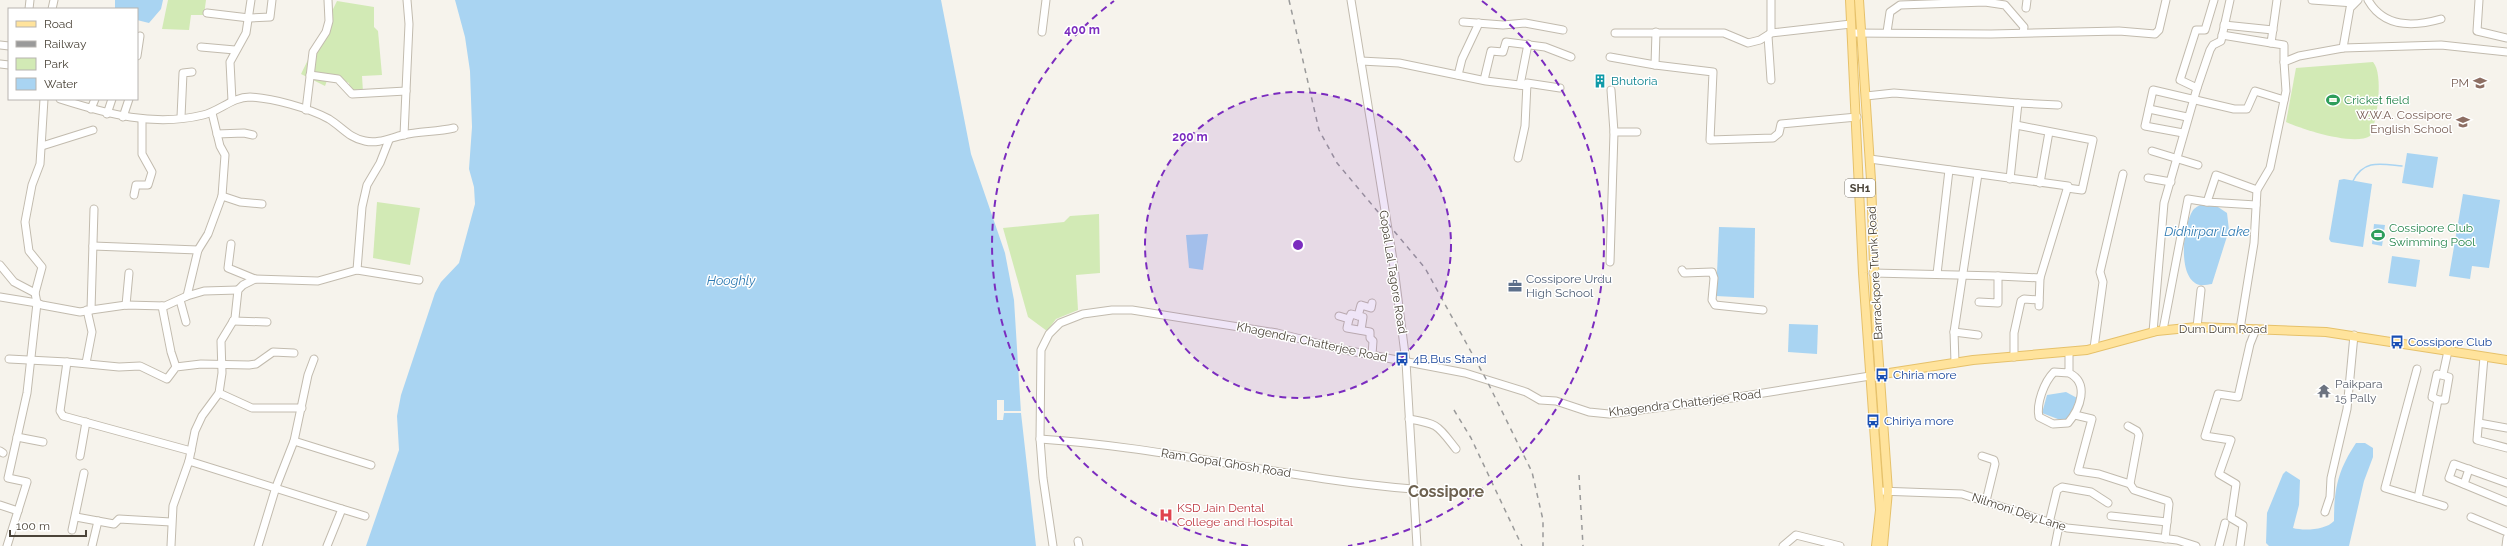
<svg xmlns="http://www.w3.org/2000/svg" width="2507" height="546" font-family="Raleway,sans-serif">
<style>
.green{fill:#d2eab5}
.water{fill:#a9d4f2}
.pier{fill:#f6f3ec}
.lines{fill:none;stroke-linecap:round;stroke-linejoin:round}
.stream{stroke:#a9d4f2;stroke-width:1.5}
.minor-casing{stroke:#c2bbae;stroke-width:9}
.major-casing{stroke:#e6c16a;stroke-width:10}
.minor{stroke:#fff;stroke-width:7}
.major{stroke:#ffe39c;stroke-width:8}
.rail{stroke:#9a9a9a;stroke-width:1.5;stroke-dasharray:5 5;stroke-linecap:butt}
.ring{fill:none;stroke:#7b2cbf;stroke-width:2;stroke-dasharray:7 5}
.labels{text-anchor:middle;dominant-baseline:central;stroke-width:3;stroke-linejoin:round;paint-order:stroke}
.shield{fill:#fff;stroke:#817c74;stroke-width:1}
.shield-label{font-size:11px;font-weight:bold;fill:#4b4439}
.culture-label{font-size:12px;fill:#0d838f;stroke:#fff;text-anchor:start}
.education-label{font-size:12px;fill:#785e54;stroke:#fff;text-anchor:end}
.leisure-label{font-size:12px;fill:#27864d;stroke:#fff;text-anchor:start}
.street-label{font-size:12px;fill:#4b4439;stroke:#fff}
.service-label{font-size:12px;fill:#4e5e75;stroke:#fff;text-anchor:start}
.transit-label{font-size:12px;fill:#164399;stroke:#fff;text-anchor:start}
.worship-label{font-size:12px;fill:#5b616d;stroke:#fff;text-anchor:start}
.health-label{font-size:12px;fill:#be3a42;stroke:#fff;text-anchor:start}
.water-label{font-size:13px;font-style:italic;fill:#2e7ab2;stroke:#fff}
.district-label{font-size:16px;font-weight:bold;fill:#6e6250;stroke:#fff}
.centre{fill:#7b2cbf;stroke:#fff;stroke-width:2}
.ring-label{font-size:12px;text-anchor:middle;font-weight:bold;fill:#7b2cbf;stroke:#fff;stroke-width:3;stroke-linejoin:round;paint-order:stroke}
</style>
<rect width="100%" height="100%" fill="#f6f3ec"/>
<g class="green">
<polygon points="168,0 206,0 204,15 191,15 189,30 162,29"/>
<polygon points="337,1 374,7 374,27 378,31 382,75 362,76 363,92 350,90 349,83 329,75 325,86 301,74"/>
<path d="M 2373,62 C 2384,74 2377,122 2370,136 C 2354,146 2304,130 2286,122 L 2296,68 Z"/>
<polygon points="377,202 420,208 410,265 373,258"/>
<polygon points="1099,214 1100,273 1076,275 1078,310 1056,319 1047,331 1028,317 1003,228 1064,222 1070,216"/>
</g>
<g class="water">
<polygon points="115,0 163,0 161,9 149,23 137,20 137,9 115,9"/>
<polygon points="455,0 941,0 971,154 1005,253 1014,300 1021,413 1036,546 366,546 399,450 397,416 401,395 435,293 441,282 459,263 475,204 474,187 469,169 472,127 470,71 465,37"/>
<polygon points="2407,153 2438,157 2433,188 2402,183"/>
<polygon points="2344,179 2372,184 2363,247 2331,242 2329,239 2339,180"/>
<polygon points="2463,194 2500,200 2489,268 2472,266 2470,279 2449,276"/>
<path d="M 2206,203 L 2215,205 L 2227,213 L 2229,230 L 2212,284 C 2209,284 2203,286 2200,285 C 2176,280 2183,222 2194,209 C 2197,206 2202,204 2206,203 Z"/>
<polygon points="2374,224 2385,225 2382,246 2372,244"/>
<polygon points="1719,227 1755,228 1754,298 1716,296"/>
<polygon points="1208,234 1203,270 1189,268 1186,235"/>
<polygon points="2392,256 2420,260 2416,287 2388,283"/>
<polygon points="1789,324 1818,325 1817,354 1788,352"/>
<polygon points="2066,392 2079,399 2070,420 2063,421 2042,413 2047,395"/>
<path d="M 2356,443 L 2365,443 L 2373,448 L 2373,457 L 2364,481 L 2349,546 L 2269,546 L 2266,543 L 2267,513 L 2283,474 L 2286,471 L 2300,480 L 2299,505 L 2293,528 C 2304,531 2326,530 2334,521 C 2334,489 2338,470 2356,443 Z"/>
</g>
<polygon class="pier" points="997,400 1004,400 1004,411 1021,411 1021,413 1004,413 1003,420 997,420"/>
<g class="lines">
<path class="stream" d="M 2353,181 C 2364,159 2381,164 2402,166"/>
<g class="minor-casing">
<g id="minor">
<polyline points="1351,0 1393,260 1406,362 1417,546"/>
<polyline points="1771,0 1771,33 1851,24"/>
<polyline points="2312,0 2354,3"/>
<path d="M 2368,0 C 2384,28 2413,27 2441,19"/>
<polyline points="2479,0 2477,31 2507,38"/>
<polyline points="2026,8 2027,0"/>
<polyline points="29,9 30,0"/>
<polyline points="52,9 54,0"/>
<polyline points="207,13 249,18 270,17 272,0"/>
<polyline points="1463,22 1503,25 1525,23 1563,30"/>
<polyline points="2224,25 2273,30"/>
<polyline points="1042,32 1046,0"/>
<polyline points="1656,32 1655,65 1713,72 1710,140 1773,138 1779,133 1781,124 1857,117"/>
<polyline points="1887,32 1890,12 1900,5 1985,2 2005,5 2024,27 2023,32"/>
<polyline points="1615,33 1724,33 1748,43 1760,40 1771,33"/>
<polyline points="1852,33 1991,34 2119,31 2155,34 2159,30 2166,0"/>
<polyline points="2222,35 2271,43 2277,0"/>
<polyline points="1768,36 1771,80"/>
<polyline points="2271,43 2284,45 2284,62"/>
<polyline points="0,45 9,46"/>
<polyline points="201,47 235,50"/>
<polyline points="2343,48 2441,45 2507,52"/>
<polyline points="137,56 140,36"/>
<polyline points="1610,57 1655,65"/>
<polyline points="1361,61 1399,63 1486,81 1527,86"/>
<polyline points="0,64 9,65"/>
<polyline points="310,75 338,79 352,94 406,91"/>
<polyline points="1458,75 1462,59 1479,23"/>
<polyline points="1484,80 1491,51 1503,52 1506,42 1545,47 1571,57"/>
<polyline points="1520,85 1528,44"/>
<polyline points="2197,88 2210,50 2213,45 2221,41 2230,0"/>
<polyline points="1611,90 1614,132"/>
<polyline points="1866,96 1894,93 2018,103 2010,179"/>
<polyline points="44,99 40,164 32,185 25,222 29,251 42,267 35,293 37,303 42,305 80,312 91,310"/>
<path d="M 60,99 C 107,114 154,127 203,115 C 220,111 232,97 250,97 C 272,98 309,108 329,119 C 342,127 349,138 365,141 C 378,144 390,138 403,135 C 420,131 437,132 454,128"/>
<polyline points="232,101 230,62 246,33 251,0"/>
<polyline points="2018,103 2058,105"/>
<polyline points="91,109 95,99"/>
<polyline points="2149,109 2187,117"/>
<polyline points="306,110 313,52 326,32 329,21 328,0"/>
<polyline points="212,113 220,146 225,155 222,196 208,234 198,250 187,296 204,291 238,290"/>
<polyline points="107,114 112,99"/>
<polyline points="123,117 129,99"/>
<polyline points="181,117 183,73 192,72"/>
<polyline points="2016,125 2093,140 2082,190 2067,188"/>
<polyline points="2183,133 2145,126 2153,90 2234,109 2247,109 2255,91 2284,100"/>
<polyline points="217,134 244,133 253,135"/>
<polyline points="404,135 409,24 407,0"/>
<polyline points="42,146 93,130"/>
<polyline points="2152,151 2198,165"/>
<polyline points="1518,158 1525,126 1527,83 1560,88"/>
<polyline points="1870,159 2068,186 2040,278 1998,276 1998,303 1979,302"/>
<polyline points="2148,178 2171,182"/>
<polyline points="2040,183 2049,132"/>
<polyline points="134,195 136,185 148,185 152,172 142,154 142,119"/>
<polyline points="222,196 240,202 262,204"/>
<polyline points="2256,205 2207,202 2216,175 2257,190"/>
<polyline points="94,209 91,310 126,305 165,306 187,296"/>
<polyline points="231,244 228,268 255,279"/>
<polyline points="93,246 198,250"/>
<polyline points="1610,262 1614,132 1637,132"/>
<polyline points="0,265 14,282 35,293"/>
<polyline points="357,270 362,207 367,185 380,163 389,140"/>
<polyline points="1682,270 1684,273 1712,272 1714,278 1712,300 1715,305 1763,310"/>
<polyline points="1873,273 1998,276"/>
<polyline points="1937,274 1949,170"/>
<polyline points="0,297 37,303 27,393 8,478 27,482 7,546"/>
<polyline points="180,300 186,322"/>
<polyline points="126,305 129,273"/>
<polyline points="162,306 171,352 176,367"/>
<polyline points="2039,306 2040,278"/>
<polyline points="1339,316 1349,319 1347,328 1370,332 1370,338 1373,341 1372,355"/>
<polyline points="1358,316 1361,305 1371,308 1372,303"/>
<polyline points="1349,319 1351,314 1363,317 1361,330"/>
<polyline points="233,321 267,322"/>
<polyline points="2197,327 2201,290"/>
<polyline points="2240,329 2254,243 2257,190 2270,168 2286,91 2284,62 2299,56 2343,48 2350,8 2358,0"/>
<polyline points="2163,330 2188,199 2207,202"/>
<polyline points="1954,332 1978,335"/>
<polyline points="2153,332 2164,203 2197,88 2180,80 2181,77 2196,30 2205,30 2214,0"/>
<polyline points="2094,348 2103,282 2100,272 2123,174"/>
<polyline points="2014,357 2014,333 2021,301 2024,299 2039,300"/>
<polyline points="2484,357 2477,440 2507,448"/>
<polyline points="9,359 67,362 119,367 140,366 167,379 176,367 201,364 249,365 256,364 273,352 294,353"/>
<polyline points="67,362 60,411 63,416 191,451"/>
<polyline points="86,363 92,332 87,310"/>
<polyline points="1955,363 1954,332 1978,174"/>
<polyline points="2417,369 2385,488 2418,498"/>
<path d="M 2069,373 C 2090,383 2080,409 2068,423 L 2053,424 L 2039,417 C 2036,404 2044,382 2054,372 L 2069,373 L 2069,352"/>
<polygon points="2437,374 2449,377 2445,400 2438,400 2432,397"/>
<polyline points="2443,374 2448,351"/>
<polyline points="219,393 252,408 302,408"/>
<polyline points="2438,400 2418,498 2444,506"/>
<polyline points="2075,415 2092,419 2078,471 2099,474 2130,484 2134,490 2168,501 2169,504 2165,539"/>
<path d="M 1409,419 C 1439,424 1437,425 1456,449"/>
<polyline points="2479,423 2507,428"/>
<polyline points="2128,426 2137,431 2139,435 2130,484"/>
<polyline points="17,437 43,442"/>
<path d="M 1040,439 C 1165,447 1288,479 1413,489"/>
<polyline points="294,441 371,465"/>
<polyline points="0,451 3,453"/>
<polyline points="80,456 86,422"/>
<polyline points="1982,456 1994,460 1995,464 1986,501"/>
<polyline points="189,461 195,431 202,416 219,393 222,373 221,341 235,318 238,290 243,285 255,279 318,281 357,270 419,280"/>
<polyline points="2507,483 2454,464 2449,478 2507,502"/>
<polyline points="2464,484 2469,469"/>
<polyline points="1879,491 1962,494 2067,528 2144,536 2177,540 2196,546"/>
<polyline points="0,505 18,511"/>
<polyline points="2325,512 2330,497 2331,478 2347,409 2354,335"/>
<polyline points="2111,516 2167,522"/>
<polyline points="76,517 114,524 119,519 171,522"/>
<polyline points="2471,517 2507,532"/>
<polyline points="2049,523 2057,490 2062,487 2091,492 2108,503"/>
<polyline points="72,530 84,473"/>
<polyline points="1078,541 1079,546"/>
<polyline points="92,546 98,521"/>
<polyline points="171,546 173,506 189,461 342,509"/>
<polyline points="258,546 276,487 294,441 308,375 314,359"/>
<polyline points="327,546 342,509 365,516"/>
<polyline points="1053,546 1043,478 1040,439 1041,350 1049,334 1060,323 1083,314 1112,310 1132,310 1277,333 1340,349 1465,373 1526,392 1540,400 1556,401 1589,412 1609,414 1732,398 1870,376"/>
<polyline points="1783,546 1796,535 1840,546"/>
<polyline points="2055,546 2059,526"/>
<polyline points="2219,546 2225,523"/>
<polyline points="2240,546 2243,525 2231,518 2236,484 2219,474 2231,440 2205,436 2218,394 2238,397 2250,344 2256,329"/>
<polyline points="2506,546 2507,538"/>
</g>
</g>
<g class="major-casing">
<g id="major">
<polyline points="1850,0 1863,273 1880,510 1876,546"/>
<polyline points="1859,0 1871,180 1876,322 1888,491 1883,546"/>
<polyline points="1870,376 1973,360 2087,350 2157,331 2197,327 2326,332 2507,360"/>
</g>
</g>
<use href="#minor" class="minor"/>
<use href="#major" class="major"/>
<g class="rail">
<polyline points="1289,0 1319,130 1337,163 1425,268 1486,379 1532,472 1543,520 1543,546"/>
<polyline points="1454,410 1471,438 1522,546"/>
<polyline points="1579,475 1583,546"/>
</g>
</g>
<circle cx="1298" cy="245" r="153" fill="#7b2cbf" fill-opacity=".12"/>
<g class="ring">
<circle cx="1298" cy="245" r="153"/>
<path d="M1248 546A305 305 0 0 1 1114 1M1482 1A305 305 0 0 1 1348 546"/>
</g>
<defs>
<g id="building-bare" transform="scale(1.08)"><path d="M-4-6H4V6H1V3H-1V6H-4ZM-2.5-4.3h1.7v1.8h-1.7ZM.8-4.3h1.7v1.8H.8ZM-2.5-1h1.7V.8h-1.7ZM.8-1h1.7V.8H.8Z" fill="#0f9aa8" stroke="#fff" stroke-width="2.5" paint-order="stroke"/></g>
<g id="school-bare" transform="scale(1.08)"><path d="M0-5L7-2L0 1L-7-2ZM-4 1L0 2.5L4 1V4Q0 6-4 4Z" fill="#8d6e63" stroke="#fff" stroke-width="2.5" paint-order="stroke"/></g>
<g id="stadium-bare" transform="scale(1.08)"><path d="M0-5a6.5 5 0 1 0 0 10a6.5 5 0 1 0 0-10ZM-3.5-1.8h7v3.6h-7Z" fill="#2e9e5b" stroke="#fff" stroke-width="2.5" paint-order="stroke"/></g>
<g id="office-bare" transform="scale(1.08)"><path d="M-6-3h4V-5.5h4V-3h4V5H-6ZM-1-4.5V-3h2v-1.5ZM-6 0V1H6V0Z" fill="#5c6f8a" stroke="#fff" stroke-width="2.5" paint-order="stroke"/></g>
<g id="bus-bare" transform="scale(1.08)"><path d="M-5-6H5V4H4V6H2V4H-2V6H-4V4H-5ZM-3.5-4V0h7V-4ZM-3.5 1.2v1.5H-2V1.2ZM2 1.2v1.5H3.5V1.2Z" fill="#1a4fb4" stroke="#fff" stroke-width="2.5" paint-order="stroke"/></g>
<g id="temple-bare" transform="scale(1.08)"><path d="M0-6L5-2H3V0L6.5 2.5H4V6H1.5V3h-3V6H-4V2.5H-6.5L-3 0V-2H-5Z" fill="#6b7280" stroke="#fff" stroke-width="2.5" paint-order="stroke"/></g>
<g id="hospital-bare" transform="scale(1.08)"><path d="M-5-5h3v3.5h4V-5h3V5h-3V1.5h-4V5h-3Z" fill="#e0444e" stroke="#fff" stroke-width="2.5" paint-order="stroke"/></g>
</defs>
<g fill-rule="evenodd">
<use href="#building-bare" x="1600" y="81"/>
<use href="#school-bare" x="2480" y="83"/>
<use href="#stadium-bare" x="2333" y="100"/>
<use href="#school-bare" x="2463" y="122"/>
<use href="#stadium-bare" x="2378" y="235"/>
<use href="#office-bare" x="1515" y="286"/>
<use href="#bus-bare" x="2397" y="342"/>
<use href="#bus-bare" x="1402" y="359"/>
<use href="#bus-bare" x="1882" y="375"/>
<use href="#temple-bare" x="2324" y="391"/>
<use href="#bus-bare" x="1873" y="421"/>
<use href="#hospital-bare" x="1166" y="515"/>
</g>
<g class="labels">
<rect class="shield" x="1845" y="179" width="30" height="18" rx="3"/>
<g class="shield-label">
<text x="1860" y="188">SH1</text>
</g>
<g class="culture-label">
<text x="1611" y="81">Bhutoria</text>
</g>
<g class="education-label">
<text x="2469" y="83">PM</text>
<text x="2452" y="115">W.W.A. Cossipore<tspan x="2452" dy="14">English School</tspan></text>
</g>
<g class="leisure-label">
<text x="2344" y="100">Cricket field</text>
<text x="2389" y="228">Cossipore Club<tspan x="2389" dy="14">Swimming Pool</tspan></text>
</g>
<g class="street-label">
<text transform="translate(1393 272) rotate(81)">Gopal Lal Tagore Road</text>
<text transform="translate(1875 273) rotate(-93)">Barrackpore Trunk Road</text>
<text x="2223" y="329">Dum Dum Road</text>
<text transform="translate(1312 342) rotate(12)">Khagendra Chatterjee Road</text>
<text transform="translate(1685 403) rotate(-7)">Khagendra Chatterjee Road</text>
<text transform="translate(1226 463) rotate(9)">Ram Gopal Ghosh Road</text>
<text transform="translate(2019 512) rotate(18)">Nilmoni Dey Lane</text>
</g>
<g class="service-label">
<text x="1526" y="279">Cossipore Urdu<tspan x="1526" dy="14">High School</tspan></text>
</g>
<g class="transit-label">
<text x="2408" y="342">Cossipore Club</text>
<text x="1413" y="359">4B,Bus Stand</text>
<text x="1893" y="375">Chiria more</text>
<text x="1884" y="421">Chiriya more</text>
</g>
<g class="worship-label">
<text x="2335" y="384">Paikpara<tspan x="2335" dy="14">15 Pally</tspan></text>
</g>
<g class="health-label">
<text x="1177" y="508">KSD Jain Dental<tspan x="1177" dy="14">College and Hospital</tspan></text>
</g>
<g class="water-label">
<text x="2207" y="231">Didhirpar Lake</text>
<text x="731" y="280">Hooghly</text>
</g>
<g class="district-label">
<text x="1446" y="491">Cossipore</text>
</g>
</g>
<circle cx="1298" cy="245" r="6" class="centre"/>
<g class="ring-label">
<text x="1082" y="34">400 m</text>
<text x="1190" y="141">200 m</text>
</g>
<rect x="8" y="8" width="130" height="92" fill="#ffffff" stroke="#b7b4b0"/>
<rect x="16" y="21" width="20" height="6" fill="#ffe39c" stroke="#b7b4b0"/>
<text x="44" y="28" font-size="12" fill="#4b4439">Road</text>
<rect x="16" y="41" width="20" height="6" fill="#9a9a9a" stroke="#b7b4b0"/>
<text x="44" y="48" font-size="12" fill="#4b4439">Railway</text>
<rect x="16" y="58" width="20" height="12" fill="#d2eab5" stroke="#b7b4b0"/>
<text x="44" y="68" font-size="12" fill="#4b4439">Park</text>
<rect x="16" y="78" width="20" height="12" fill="#a9d4f2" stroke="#b7b4b0"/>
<text x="44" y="88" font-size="12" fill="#4b4439">Water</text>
<path d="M10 530v6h76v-6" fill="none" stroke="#4b4439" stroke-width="2"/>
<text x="16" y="530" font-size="12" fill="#4b4439" stroke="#ffffff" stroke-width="3" paint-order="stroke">100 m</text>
</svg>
